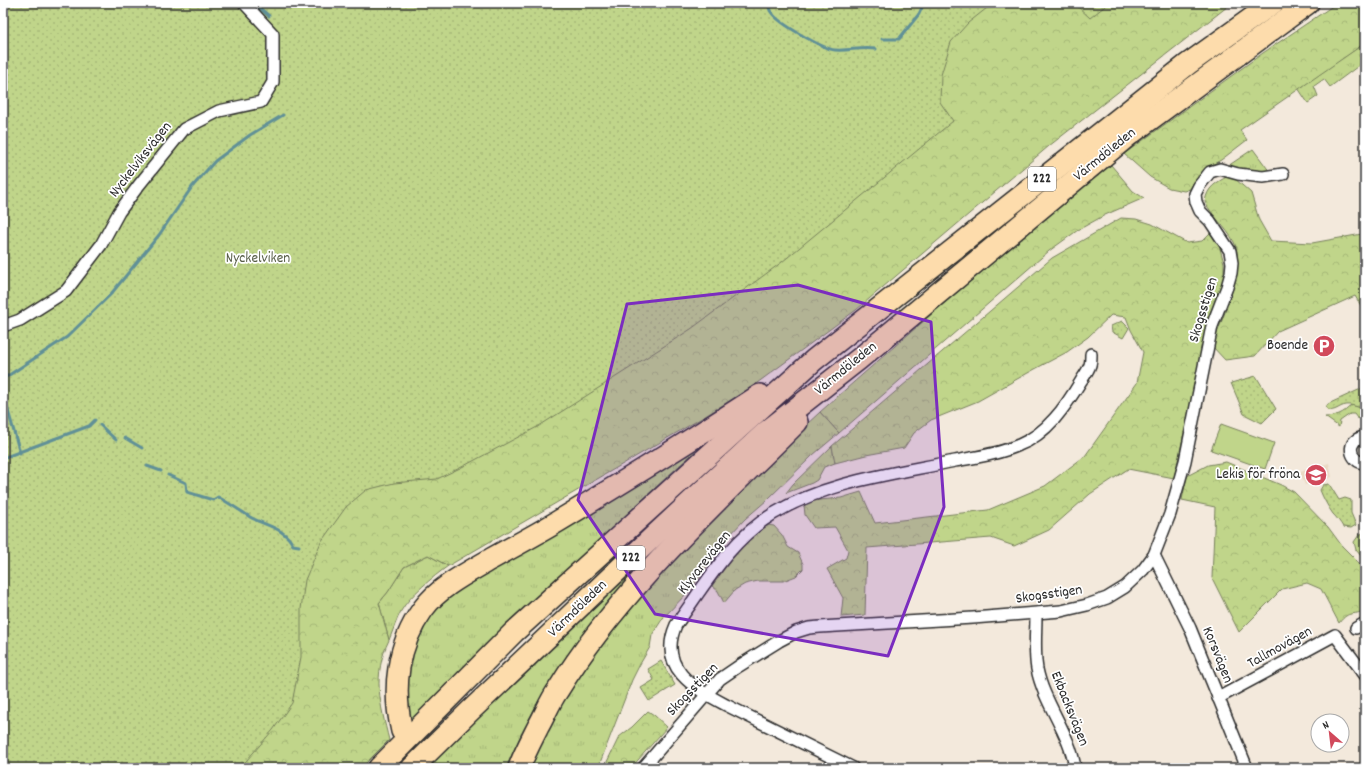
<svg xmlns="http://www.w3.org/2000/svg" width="1368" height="771" font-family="Dekko,sans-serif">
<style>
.built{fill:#ead9c3}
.grass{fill:url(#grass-tufts);stroke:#76805a}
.forest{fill:url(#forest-crowns);stroke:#76805a}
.park{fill:url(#park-dots);stroke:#76805a}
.garden{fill:#c0d58a;stroke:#76805a}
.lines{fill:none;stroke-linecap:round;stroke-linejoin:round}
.stream{stroke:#609097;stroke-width:3}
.minor-casing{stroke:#2b2b2b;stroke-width:14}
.motorway-casing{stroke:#2b2b2b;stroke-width:24}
.minor{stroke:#fff;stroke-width:11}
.motorway{stroke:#fddcac;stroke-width:21}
.marked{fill:#7b2cbf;fill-opacity:0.2;stroke:#7b2cbf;stroke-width:3;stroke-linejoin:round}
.labels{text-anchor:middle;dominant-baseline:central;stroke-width:3.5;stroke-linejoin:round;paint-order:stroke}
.shield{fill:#fff;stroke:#6b6b6b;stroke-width:1}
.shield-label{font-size:14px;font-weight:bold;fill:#2b2b2b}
.street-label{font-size:15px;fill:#2b2b2b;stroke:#fff}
.park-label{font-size:15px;fill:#585e48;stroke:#fff}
.poi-label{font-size:15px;fill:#2b2b2b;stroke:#fff;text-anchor:end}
</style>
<defs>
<pattern id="grass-tufts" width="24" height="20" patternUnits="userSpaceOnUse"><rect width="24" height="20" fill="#c0d58a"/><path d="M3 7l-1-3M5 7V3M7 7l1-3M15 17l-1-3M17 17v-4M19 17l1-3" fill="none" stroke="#a5b777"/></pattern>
<pattern id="forest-crowns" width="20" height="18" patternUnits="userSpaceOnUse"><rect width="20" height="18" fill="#c0d58a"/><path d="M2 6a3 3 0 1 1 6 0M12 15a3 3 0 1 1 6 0" fill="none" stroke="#a5b777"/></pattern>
<pattern id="park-dots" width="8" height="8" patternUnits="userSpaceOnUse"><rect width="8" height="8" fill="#c0d58a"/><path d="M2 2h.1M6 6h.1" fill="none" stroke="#a5b777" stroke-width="1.8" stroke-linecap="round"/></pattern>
</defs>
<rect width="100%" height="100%" fill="#f3e9dc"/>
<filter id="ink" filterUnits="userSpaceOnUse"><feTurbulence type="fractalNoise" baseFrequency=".025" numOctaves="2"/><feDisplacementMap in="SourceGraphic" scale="8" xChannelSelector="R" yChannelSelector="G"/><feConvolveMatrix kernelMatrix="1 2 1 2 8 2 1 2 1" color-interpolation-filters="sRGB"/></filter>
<g filter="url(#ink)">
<polygon class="built" points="1329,463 1332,477 1305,485 1300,472"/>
<g class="grass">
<polygon points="1365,43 1365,61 1330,87 1324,79 1314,86 1318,96 1308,103 1298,88"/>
<polygon points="1253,149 1270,172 1268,175 1228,166"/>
<path d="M 1351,405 L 1365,409 L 1365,420 L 1357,418 L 1354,414 L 1350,414 L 1340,421 L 1339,427 L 1325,417 C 1334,417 1345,413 1351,405 Z"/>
<polygon points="820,412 839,433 813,455 767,500 745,519 728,537 691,589 663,618 652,635 650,647 640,664 632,680 598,768 527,768 563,696 636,598 777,452"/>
<path d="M 713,435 C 609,529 508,626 408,724 L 406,672 L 424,622 L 454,590 Z"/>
<polygon points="832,446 835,463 824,467 817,480 812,483 786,493 793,484"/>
<path d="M 714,495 L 584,636 C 551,676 526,720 506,768 L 428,768 L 426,766 L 544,649 Z"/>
<polygon points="1365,532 1365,555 1362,557 1356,550 1354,542 1359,535"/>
<path d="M 428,555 L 448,566 C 433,577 410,595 401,611 C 396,620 393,631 389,640 L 379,603 L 388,592 L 404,567 Z"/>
</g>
<g class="forest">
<path d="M 391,3 L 1232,3 L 1049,146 L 856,310 L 753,386 L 707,415 L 448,566 L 428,555 L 404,567 L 388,592 L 379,603 L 389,640 C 372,675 380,704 389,740 L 361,768 L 3,768 Z"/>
<polygon points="1337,3 1365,3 1365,43 1240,130 1247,140 1221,160 1208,167 1190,189 1184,191 1169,188 1150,177 1124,154 1263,53"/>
<path d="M 1111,165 L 1133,191 L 1144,198 L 1105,215 L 1078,230 L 1049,251 L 839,433 L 820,412 C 915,328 1011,244 1111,165 Z"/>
<path d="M 1228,176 L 1234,178 L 1251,193 L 1259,220 L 1271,241 L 1312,243 L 1362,234 L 1365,239 L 1365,312 L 1355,296 L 1278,331 L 1255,356 L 1225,360 L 1212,346 C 1221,321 1247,266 1234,242 C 1226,227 1212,216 1205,202 C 1207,187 1216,183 1228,176 Z"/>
<polygon points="1121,218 1136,219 1152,224 1187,243 1202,241 1210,233 1219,245 1224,263 1224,283 1207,319 1202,353 1174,478 1128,469 1090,494 1049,530 1014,546 991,538 867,548 865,615 841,617 843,598 827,569 846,558 848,550 835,527 814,528 805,515 804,505 809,501 841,498 861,492 875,523 988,510 1045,486 1085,456 1137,383 1143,352 1131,330 1126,317 1111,315 1088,337 1067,352 1035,369 978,401 931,420 914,433 904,448 866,455 835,463 832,446 1052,258"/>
<path d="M 1226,462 L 1281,485 L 1294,492 L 1328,527 L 1342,546 L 1357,561 L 1365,573 L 1365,610 C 1352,617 1350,609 1339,623 L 1321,589 L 1307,583 L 1282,589 L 1239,632 L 1212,578 L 1215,507 L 1182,500 L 1187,476 L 1208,465 Z"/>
<path d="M 768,525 L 774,526 L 782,535 L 788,547 L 798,553 L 803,564 L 803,569 L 796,576 L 783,581 L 758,581 L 745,584 L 735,590 L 724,603 L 718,591 L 712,586 C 728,564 743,540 768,525 Z"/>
<polygon points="648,711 654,715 667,727 631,768 604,768 619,737 632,727"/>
</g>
<g class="park">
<polygon points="3,3 1109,3 1090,18 1076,5 1036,4 987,8 968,23 951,42 941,75 940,102 953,121 782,262 691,329 539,426 460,468 437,479 394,483 366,490 346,507 321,542 305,580 301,609 301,657 292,703 273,730 240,768 3,768"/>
<polygon points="1122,321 1129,328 1123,338 1112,332 1111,326"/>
<polygon points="1256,376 1276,409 1262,423 1244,414 1231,383"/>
<path d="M 1365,387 L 1365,409 C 1360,408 1351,404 1346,405 C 1339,406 1335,412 1328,410 L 1326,407 L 1328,404 Z"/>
<path d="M 1329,484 L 1339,500 L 1345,498 L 1351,500 L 1351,513 L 1356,525 L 1351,528 L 1343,527 C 1340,522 1337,518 1333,514 C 1328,507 1323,498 1320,490 L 1323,485 Z"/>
<polygon points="661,661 675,685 649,701 641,688 654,680 648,669"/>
</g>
<polygon class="garden" points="1221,424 1274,443 1265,469 1211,450"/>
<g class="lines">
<g class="stream">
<polyline points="254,3 269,16"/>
<path d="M 768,3 C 769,6 769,10 771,12 C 778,23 823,49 835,50 C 850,51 860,47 876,49"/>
<polyline points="882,39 899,39 919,14 924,3"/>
<polyline points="3,379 67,337 111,294 159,235 192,187 215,161 250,135 283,115"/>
<polyline points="3,393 20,453"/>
<polyline points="100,425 116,440"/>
<polyline points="125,438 142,448"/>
<polyline points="3,458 89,426 95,420"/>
<polyline points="147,466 161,471"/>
<path d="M 168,475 L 186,483 L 187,492 L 213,500 L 218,497 C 229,503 239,510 250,517 C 265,526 284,527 293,545 L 299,546"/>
</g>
<g class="minor-casing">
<g id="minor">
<polyline points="3,326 20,320 66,291 101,245 119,212 139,185 184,129 219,111 261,102 273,82 273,34 244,3"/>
<path d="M 1365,437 C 1344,439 1350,463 1365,463"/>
<polyline points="1154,555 1190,628 1247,768"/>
<path d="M 1036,614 C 1036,632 1034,652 1037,669 C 1044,704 1070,733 1075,768"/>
<polyline points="1356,628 1365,623"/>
<polyline points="1218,698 1335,635 1365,675"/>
<polyline points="643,768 720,679 739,666 779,641 796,632 809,628 820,627 973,618 1061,611 1087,605 1107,598 1125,587 1143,570 1154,555 1170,514 1185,461 1212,326 1227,287 1231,273 1232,263 1230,251 1210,221 1200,211 1196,202 1195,194 1199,186 1210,172 1220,169 1238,174 1263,177 1283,174"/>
<path d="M 853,768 L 726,705 C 694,688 657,668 676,625 C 705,585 730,540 773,514 C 828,481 893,474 955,461 C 976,457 999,454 1019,445 C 1047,434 1066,406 1081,381 C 1084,376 1088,371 1090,365 C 1091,362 1091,357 1091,354"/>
</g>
</g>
<g class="motorway-casing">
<g id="motorway">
<path d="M 402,731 C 392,689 397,645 423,609 C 439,587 467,573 491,559 C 513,547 535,535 557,522 C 625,481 693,439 760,395"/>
<polyline points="379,768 514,632 814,360 1188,64 1273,3"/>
<polyline points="412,768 470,711 657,533 766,432 859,359 1129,135 1308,3"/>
<path d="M 519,768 C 524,754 531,741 538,727 C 545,715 550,701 558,690 C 620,589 714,505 797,422"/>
</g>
</g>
<use href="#minor" class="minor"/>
<use href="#motorway" class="motorway"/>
</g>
</g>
<path class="marked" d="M 798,285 L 931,322 L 944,507 L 888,656 L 655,614 L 578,500 L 627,304 Z"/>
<defs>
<g id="parking-disc" transform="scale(1.15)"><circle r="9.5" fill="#d1495b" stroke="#fff"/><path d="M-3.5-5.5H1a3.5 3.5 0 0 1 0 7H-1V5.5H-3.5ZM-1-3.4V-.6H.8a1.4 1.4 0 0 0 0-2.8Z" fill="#fff"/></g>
<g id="school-disc" transform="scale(1.15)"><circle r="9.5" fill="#d1495b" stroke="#fff"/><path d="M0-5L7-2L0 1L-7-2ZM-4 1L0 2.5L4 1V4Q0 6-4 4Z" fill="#fff"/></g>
</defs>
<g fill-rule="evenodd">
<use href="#parking-disc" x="1324" y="346"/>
<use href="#school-disc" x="1316" y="475"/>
</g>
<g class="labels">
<g class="shield">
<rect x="1028" y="167" width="28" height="24" rx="3"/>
<rect x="617" y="546" width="28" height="24" rx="3"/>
</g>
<g class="shield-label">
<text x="1042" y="179">222</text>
<text x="631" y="558">222</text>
</g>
<g class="street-label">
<text transform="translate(1105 155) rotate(-39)">Värmdöleden</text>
<text transform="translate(141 160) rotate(-52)">Nyckelviksvägen</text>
<text transform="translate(1204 310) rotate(-73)">Skogsstigen</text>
<text transform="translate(846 369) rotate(-39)">Värmdöleden</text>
<text transform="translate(705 563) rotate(-52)">Klyvarevägen</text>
<text transform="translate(1049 595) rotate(-8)">Skogsstigen</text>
<text transform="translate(578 609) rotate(-44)">Värmdöleden</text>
<text transform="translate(1280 648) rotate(-29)">Tallmovägen</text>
<text transform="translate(1217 655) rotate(68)">Korsvägen</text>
<text transform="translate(693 690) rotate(-46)">Skogsstigen</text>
<text transform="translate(1069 709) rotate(68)">Ekbacksvägen</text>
</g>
<g class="park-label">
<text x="258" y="259">Nyckelviken</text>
</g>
<g class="poi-label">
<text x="1308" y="346">Boende</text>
<text x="1300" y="475">Lekis för fröna</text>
</g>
</g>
<rect width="1368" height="771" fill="none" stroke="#fff" stroke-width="16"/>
<rect x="8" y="8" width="1352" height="755" fill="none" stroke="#2b2b2b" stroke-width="1.5" filter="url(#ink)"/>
<g transform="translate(1330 733) rotate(332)"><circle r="19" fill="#ffffff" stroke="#aaaaaa"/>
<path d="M0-3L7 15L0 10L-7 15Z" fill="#d1495b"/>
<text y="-6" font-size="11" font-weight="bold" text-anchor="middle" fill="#2b2b2b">N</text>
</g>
</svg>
